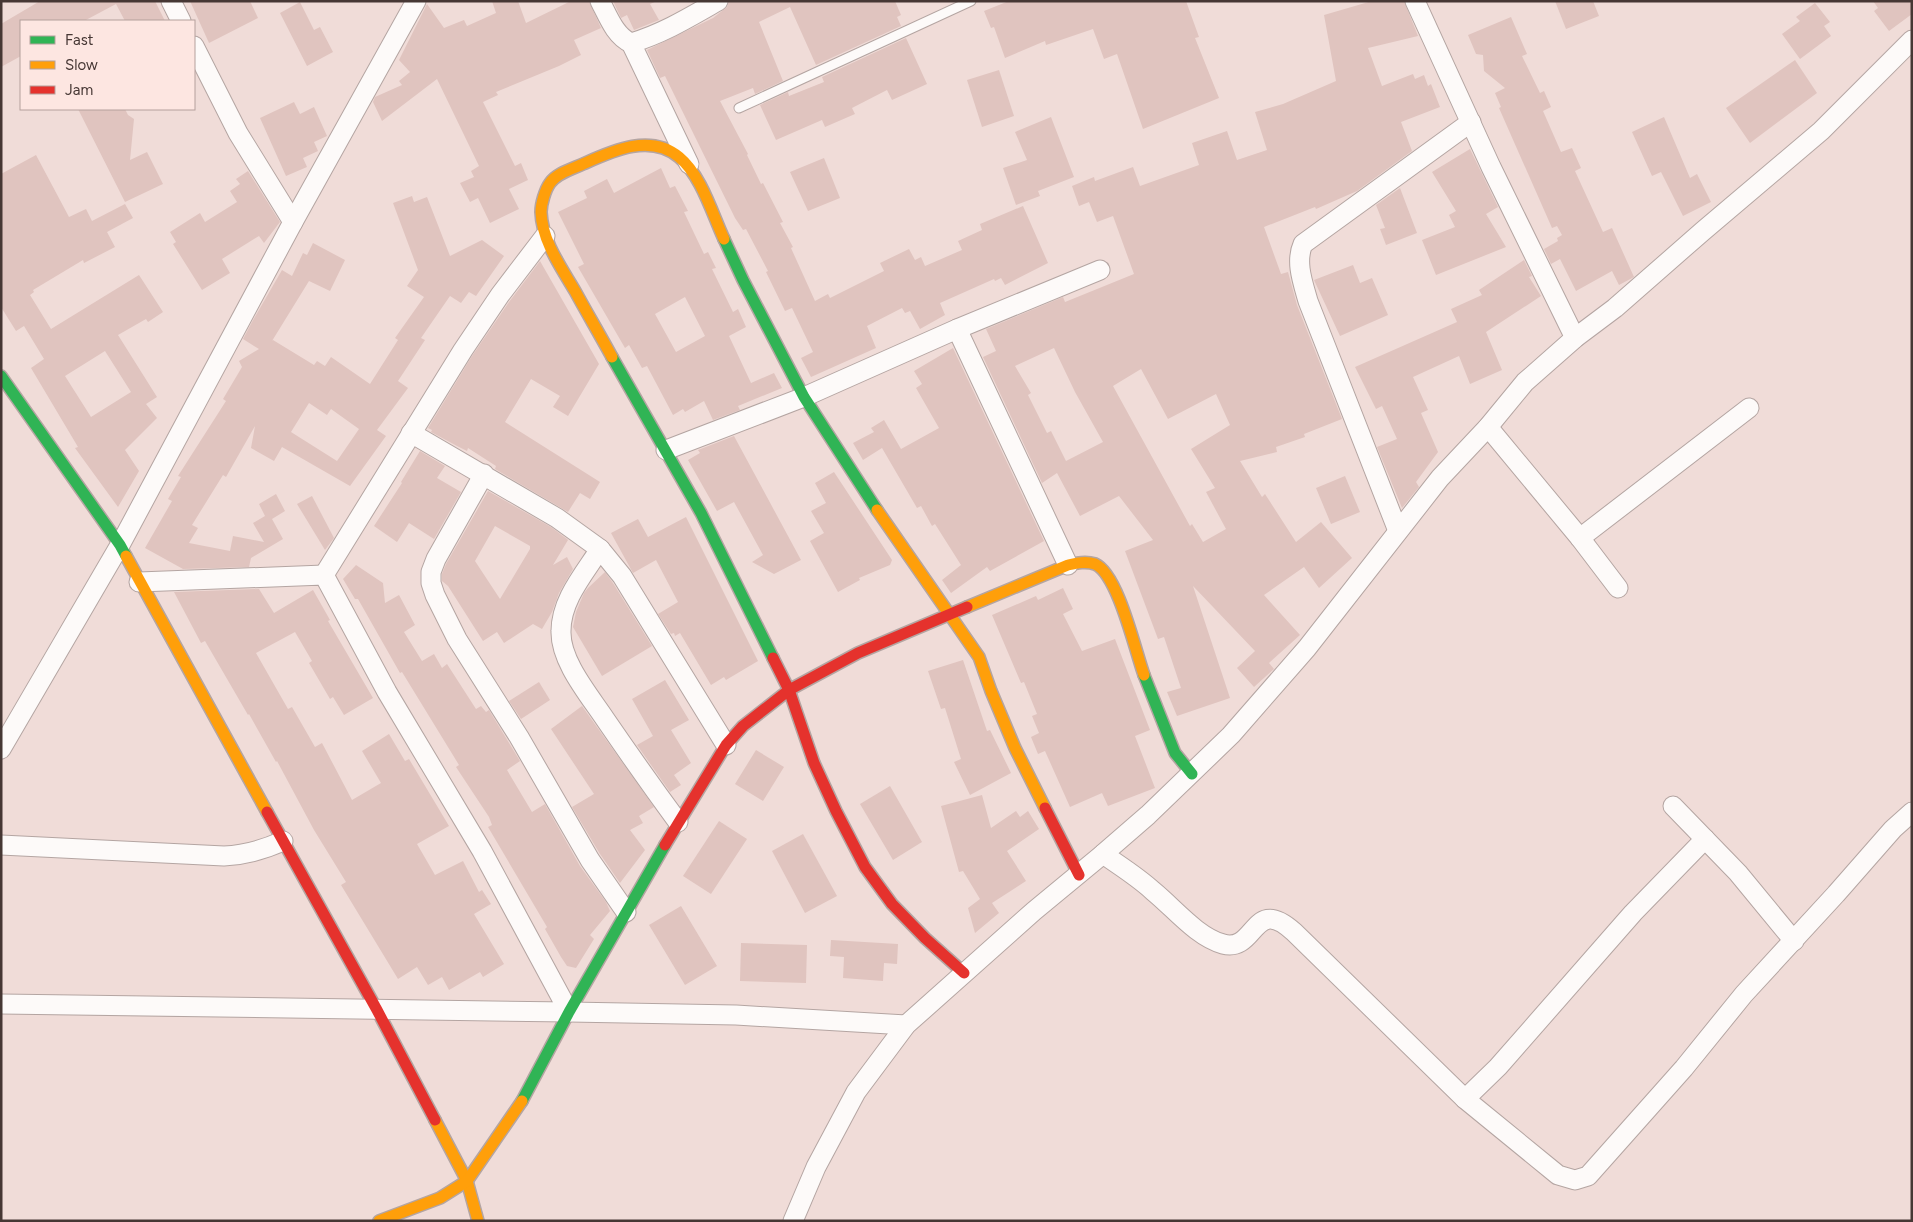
<svg xmlns="http://www.w3.org/2000/svg" width="1913" height="1222" font-family="Figtree,sans-serif">
<style>
.building{fill:#e0c4bf;fill-rule:evenodd}
.lines{fill:none;stroke-linecap:round;stroke-linejoin:round}
.lane-casing{stroke:#b4a5a2;stroke-width:11}
.street-casing{stroke:#b4a5a2;stroke-width:21}
.fast-casing{stroke:#b4a5a2;stroke-width:14}
.slow-casing{stroke:#b4a5a2;stroke-width:14}
.jam-casing{stroke:#b4a5a2;stroke-width:14}
.lane{stroke:#fdfaf9;stroke-width:9}
.street{stroke:#fdfaf9;stroke-width:19}
.fast{stroke:#30b455;stroke-width:11}
.slow{stroke:#ff9f0a;stroke-width:11}
.jam{stroke:#e5322d;stroke-width:11}
</style>
<rect width="100%" height="100%" fill="#f0dcd8"/>
<g class="building">
<polygon points="40,1 155,1 165,21 125,21 116,4 84,21 21,21 21,56 1,67 1,24"/>
<polygon points="190,1 250,1 258,18 209,43"/>
<polygon points="492,1 518,1 526,23 571,1 589,1 601,28 574,40 581,55 559,66 496,92 498,95 483,102 515,166 521,163 528,180 509,189 519,209 490,223 478,198 470,202 460,183 474,177 471,171 479,166 437,79 382,121 373,102 375,97 402,85 399,81 410,72 399,60 427,4 444,28 464,20 467,26 496,13"/>
<polygon points="613,1 657,1 650,4 659,20 634,30 627,15 621,18"/>
<polygon points="729,1 895,1 901,15 897,17 901,26 816,65 790,7 759,22 783,81 755,94 753,88 720,101 748,154 747,155 761,184 763,183 783,222 780,223 793,247 791,248 815,301 828,294 830,298 884,271 880,263 909,249 915,260 921,257 925,266 962,250 958,241 982,230 980,224 1023,206 1048,263 1005,285 1001,278 995,281 994,279 940,303 945,315 920,329 910,311 905,313 902,308 867,326 876,348 811,377 801,358 813,352 792,308 785,311 766,272 768,271 746,229 743,230 735,218 665,76 660,78 647,50 713,18 727,7"/>
<polygon points="1009,1 1186,1 1199,37 1195,38 1219,98 1143,129 1117,54 1104,59 1093,29 1046,45 1045,41 1005,58 994,27 991,28 984,11"/>
<path d="M 1372,1 L 1404,1 L 1418,36 L 1368,48 L 1382,86 L 1413,74 L 1415,79 L 1424,75 L 1428,86 L 1431,84 L 1440,107 L 1401,122 L 1412,151 L 1357,191 L 1316,209 L 1315,207 L 1264,227 L 1281,274 L 1288,272 L 1297,305 L 1342,419 L 1304,434 L 1305,437 L 1276,447 L 1277,452 L 1240,461 L 1262,497 L 1265,494 L 1296,542 L 1321,522 L 1352,558 L 1319,588 L 1304,567 L 1264,595 L 1300,635 L 1269,663 L 1274,669 L 1254,687 L 1237,668 L 1255,651 L 1193,586 L 1230,698 L 1177,716 L 1167,692 L 1181,688 L 1164,637 L 1158,639 L 1125,551 L 1153,540 L 1119,496 L 1080,516 L 1057,473 L 1042,483 L 983,357 L 996,351 L 986,329 L 1063,297 L 1065,302 L 1134,274 L 1113,216 L 1097,222 L 1089,202 L 1079,206 L 1072,186 L 1094,177 L 1095,181 L 1133,167 L 1140,186 L 1199,165 L 1192,143 L 1227,131 L 1237,160 L 1267,150 L 1255,112 L 1283,104 L 1336,81 L 1324,15 ZM 1054,348 L 1075,392 L 1103,442 L 1066,461 L 1051,431 L 1047,433 L 1028,395 L 1031,393 L 1015,366 ZM 1141,369 L 1168,419 L 1216,394 L 1230,425 L 1191,449 L 1215,488 L 1206,492 L 1226,529 L 1203,542 L 1192,524 L 1190,526 L 1113,386 Z"/>
<polygon points="1555,1 1593,1 1599,16 1566,29"/>
<polygon points="1873,1 1912,1 1912,14 1889,31 1874,11 1878,8"/>
<polygon points="300,2 314,30 320,27 333,52 307,66 280,13"/>
<polygon points="1815,3 1830,22 1824,26 1831,36 1800,59 1782,34 1800,21 1796,17"/>
<polygon points="1511,17 1527,54 1522,56 1540,93 1544,91 1551,107 1543,111 1561,152 1572,148 1581,168 1575,171 1603,232 1612,228 1634,277 1619,285 1612,271 1576,291 1560,259 1551,264 1544,249 1558,241 1557,238 1562,235 1557,226 1552,228 1499,108 1501,107 1495,93 1505,88 1484,71 1483,55 1476,54 1468,35"/>
<polygon points="906,38 927,84 892,100 887,90 852,108 855,114 825,127 822,120 776,140 760,105 788,92 789,96 824,82 822,77"/>
<polygon points="1795,60 1817,93 1750,143 1726,108"/>
<polygon points="999,70 1014,116 982,127 967,80"/>
<polygon points="294,102 300,114 314,107 327,136 314,142 318,151 303,158 307,167 286,176 260,118"/>
<polygon points="78,109 125,109 128,115 134,119 130,160 147,152 163,184 125,202"/>
<polygon points="1051,117 1074,177 1038,191 1040,196 1016,205 1003,168 1027,160 1015,132"/>
<polygon points="1664,117 1690,178 1697,174 1711,202 1683,216 1661,172 1652,176 1632,132"/>
<polygon points="1470,149 1498,207 1486,214 1506,247 1436,275 1422,240 1455,227 1449,215 1456,211 1432,172"/>
<path d="M 36,155 L 69,217 L 86,209 L 92,221 L 125,204 L 133,218 L 107,232 L 115,247 L 84,263 L 83,260 L 33,290 L 34,292 L 30,295 L 51,329 L 139,275 L 163,312 L 148,322 L 146,319 L 118,335 L 157,397 L 146,404 L 157,418 L 125,450 L 139,471 L 118,507 L 75,448 L 78,447 L 31,368 L 44,359 L 24,326 L 16,331 L 1,307 L 1,174 ZM 105,351 L 131,392 L 91,417 L 65,376 Z"/>
<polygon points="824,158 840,198 808,211 790,172"/>
<path d="M 661,168 L 670,188 L 675,186 L 688,211 L 684,212 L 704,254 L 708,252 L 716,268 L 712,269 L 733,312 L 738,309 L 746,327 L 729,336 L 751,383 L 774,373 L 782,388 L 738,406 L 740,410 L 713,420 L 704,401 L 685,412 L 683,409 L 673,415 L 647,366 L 642,368 L 629,345 L 625,348 L 578,267 L 584,264 L 558,212 L 587,198 L 584,191 L 607,179 L 614,193 ZM 685,297 L 705,336 L 676,352 L 655,314 Z"/>
<polygon points="248,171 280,222 264,243 259,236 222,259 230,273 202,290 173,244 176,242 170,232 200,213 205,222 237,202 230,191 240,184 236,179"/>
<polygon points="1400,188 1417,233 1386,245 1380,229 1385,228 1376,205"/>
<path d="M 412,196 L 414,202 L 427,197 L 450,256 L 482,240 L 504,256 L 476,296 L 469,292 L 461,303 L 450,296 L 421,338 L 425,340 L 398,381 L 408,388 L 377,430 L 386,436 L 350,486 L 282,447 L 274,461 L 251,448 L 255,426 L 226,477 L 223,475 L 192,525 L 198,528 L 189,543 L 230,551 L 233,536 L 264,542 L 253,523 L 265,516 L 259,504 L 276,494 L 285,511 L 272,519 L 283,539 L 251,558 L 249,567 L 183,569 L 145,548 L 172,501 L 168,499 L 181,477 L 178,476 L 226,401 L 223,399 L 242,367 L 239,361 L 259,349 L 243,339 L 252,322 L 282,270 L 292,276 L 303,253 L 307,255 L 313,243 L 345,260 L 330,291 L 309,281 L 272,341 L 273,340 L 314,365 L 317,361 L 325,366 L 331,357 L 370,384 L 398,340 L 395,338 L 424,297 L 407,286 L 418,270 L 393,203 ZM 309,403 L 327,415 L 331,409 L 359,429 L 337,461 L 291,432 Z"/>
<polygon points="1524,260 1532,276 1529,277 1541,296 1486,332 1502,370 1470,384 1459,356 1413,377 1428,410 1421,413 1438,452 1416,482 1419,487 1402,508 1377,447 1397,439 1382,406 1376,409 1355,367 1457,322 1451,309 1482,295 1479,290"/>
<polygon points="540,261 599,364 568,416 553,407 560,396 531,379 505,422 600,482 590,499 580,493 568,512 495,469 496,466 468,448 467,451 457,446 431,432 432,430 428,428 472,356 509,302"/>
<polygon points="1353,265 1360,283 1372,278 1388,315 1340,336 1314,280"/>
<polygon points="953,348 1044,541 990,571 987,567 951,593 942,580 961,565 935,524 932,526 921,506 917,508 882,448 863,460 853,443 874,432 871,428 884,420 901,449 939,428 916,388 922,384 914,371"/>
<polygon points="734,436 801,560 774,574 752,562 763,555 734,502 717,511 688,460 700,453 698,450"/>
<polygon points="420,451 445,466 437,478 461,492 434,539 409,523 397,542 374,526 402,483 401,482"/>
<polygon points="834,472 892,560 890,565 859,578 860,580 838,592 810,541 824,533 811,511 826,503 815,483"/>
<polygon points="1345,476 1360,512 1331,524 1316,488"/>
<path d="M 488,491 L 551,527 L 567,539 L 568,540 L 553,565 L 567,557 L 573,569 L 559,593 L 552,612 L 542,629 L 533,624 L 504,643 L 497,632 L 483,641 L 448,586 L 442,581 L 442,574 L 446,564 ZM 495,526 L 530,546 L 530,549 L 500,599 L 475,561 Z"/>
<polygon points="312,496 334,538 325,550 297,504"/>
<polygon points="686,517 758,661 726,680 724,677 711,685 680,633 675,636 674,633 671,634 658,614 678,602 656,560 633,573 611,533 638,519 648,537"/>
<polygon points="356,565 383,583 385,603 399,595 415,625 404,632 422,661 434,654 442,668 447,664 476,709 481,706 486,712 489,710 520,761 507,770 532,812 545,804 580,866 606,902 610,911 590,935 594,939 576,968 567,966 561,957 545,929 547,927 488,827 492,825 489,817 456,767 459,765 402,672 400,673 358,599 355,599 343,579"/>
<polygon points="605,572 613,583 652,646 602,676 573,627 576,612 584,593 588,588"/>
<polygon points="1063,588 1073,609 1063,614 1082,651 1115,639 1150,730 1135,736 1155,788 1108,806 1102,793 1070,807 1045,751 1038,754 1031,737 1039,733 1032,716 1037,714 1024,682 1021,683 992,615 1036,596 1038,600"/>
<polygon points="259,589 274,613 313,590 330,620 328,621 373,698 344,715 333,697 330,699 309,663 312,661 295,632 256,653 288,709 292,707 315,747 322,743 352,800 381,783 362,751 389,734 405,761 409,759 449,826 417,844 435,875 463,861 479,892 482,890 491,904 474,914 504,964 483,977 480,972 449,990 442,977 428,985 417,967 398,979 341,885 346,882 314,830 277,761 276,762 249,714 248,715 205,641 201,643 174,592"/>
<polygon points="963,660 987,731 990,730 1011,773 970,795 954,762 961,759 945,708 941,709 928,671"/>
<polygon points="665,680 689,720 671,730 691,763 674,775 681,785 670,792 637,745 653,736 632,699"/>
<polygon points="539,682 550,700 521,719 509,701"/>
<polygon points="582,706 654,807 639,816 643,823 630,830 645,850 620,883 600,854 572,807 594,794 551,729"/>
<polygon points="756,750 784,767 763,801 735,784"/>
<polygon points="890,786 922,842 893,860 860,804"/>
<polygon points="982,795 991,828 1016,811 1020,817 1028,811 1039,829 1007,851 1026,881 992,903 999,913 975,933 968,908 980,899 963,871 959,872 941,806"/>
<polygon points="719,821 747,839 711,894 683,876"/>
<polygon points="803,834 837,896 805,913 772,851"/>
<polygon points="681,906 717,966 685,985 649,925"/>
<polygon points="831,940 898,944 897,964 884,963 883,981 843,978 844,957 830,956"/>
<polygon points="741,943 807,945 806,983 740,981"/>
</g>
<g class="lines">
<g class="lane-casing">
<polyline id="lane" points="739,108 971,1"/>
</g>
<g class="street-casing">
<g id="street">
<polyline points="171,1 181,21"/>
<path d="M 600,1 C 608,16 615,36 631,43 C 662,34 690,17 718,1"/>
<polyline points="1415,1 1491,167 1575,338"/>
<polyline points="631,43 689,164"/>
<polyline points="194,46 238,133 293,222"/>
<polyline points="1488,427 1580,538 1618,588"/>
<polyline points="411,433 557,518 600,549 622,576 726,745"/>
<polyline points="666,450 804,397 957,329"/>
<polyline points="484,474 436,559 431,572 431,583 435,595 457,639 519,737 590,860 626,912"/>
<path d="M 1398,531 L 1308,301 C 1303,283 1295,262 1303,244 L 1471,122"/>
<polyline points="1580,538 1749,408"/>
<path d="M 600,549 C 584,574 561,600 561,631 C 560,661 589,695 605,719 C 629,754 653,788 678,822"/>
<polyline points="1068,565 957,329 1100,270"/>
<polyline points="324,575 463,350 500,295 545,236"/>
<polyline points="1,749 120,545 293,222 416,1"/>
<polyline points="1673,806 1738,873 1794,941"/>
<polyline points="1705,839 1633,913 1498,1067 1465,1099 1558,1175 1575,1180 1588,1176 1684,1068 1744,994 1836,894 1893,829 1912,812"/>
<path d="M 1,845 L 224,856 C 245,855 263,850 283,841"/>
<path d="M 1103,854 C 1120,866 1138,877 1153,891 C 1174,908 1197,937 1223,944 C 1257,953 1252,894 1294,932 L 1465,1099"/>
<polyline points="1,1004 569,1012 482,851 387,692 324,575 139,582"/>
<polyline points="569,1012 736,1015 906,1025"/>
<polyline points="793,1221 816,1167 856,1092 906,1025 1034,911 1103,854 1148,815 1231,735 1307,648 1440,478 1488,427 1525,382 1575,338 1615,308 1703,231 1821,131 1912,40"/>
</g>
</g>
<g class="fast-casing">
<g id="fast">
<polyline points="724,239 743,280 804,397 877,510"/>
<polyline points="612,357 701,513 773,658"/>
<polyline points="1,376 120,545 126,556"/>
<polyline points="1144,675 1175,753 1192,774"/>
<polyline points="522,1101 569,1012 665,845"/>
</g>
</g>
<g class="slow-casing">
<g id="slow">
<path d="M 612,357 C 600,335 587,313 575,291 C 561,267 542,241 541,212 C 541,204 545,190 550,183 C 557,173 572,169 583,164 C 612,151 650,133 679,157 C 701,175 712,213 724,239"/>
<polyline points="877,510 979,657 991,691 1015,748 1045,808"/>
<polyline points="126,556 267,812"/>
<path d="M 967,607 L 1068,565 C 1077,563 1086,561 1095,564 C 1118,574 1135,650 1144,675"/>
<polyline points="435,1120 467,1181 478,1221"/>
<polyline points="379,1221 440,1198 467,1181 522,1101"/>
</g>
</g>
<g class="jam-casing">
<g id="jam">
<polyline points="773,658 789,690 814,763 836,811 865,867 892,904 925,938 964,973"/>
<polyline points="1045,808 1079,875"/>
<polyline points="267,812 377,1010 435,1120"/>
<polyline points="665,845 726,745 743,726 789,690 858,653 967,607"/>
</g>
</g>
<use href="#lane" class="lane"/>
<use href="#street" class="street"/>
<use href="#fast" class="fast"/>
<use href="#slow" class="slow"/>
<use href="#jam" class="jam"/>
</g>
<rect width="1913" height="1222" fill="none" stroke="#463734" stroke-width="5"/>
<rect x="20" y="20" width="175" height="90" fill="#fde6e1" stroke="#b4a09c"/>
<rect x="30" y="36" width="25" height="8" fill="#30b455" stroke="#b4a09c"/>
<text x="65" y="45" font-size="15" fill="#463734">Fast</text>
<rect x="30" y="61" width="25" height="8" fill="#ff9f0a" stroke="#b4a09c"/>
<text x="65" y="70" font-size="15" fill="#463734">Slow</text>
<rect x="30" y="86" width="25" height="8" fill="#e5322d" stroke="#b4a09c"/>
<text x="65" y="95" font-size="15" fill="#463734">Jam</text>
</svg>
